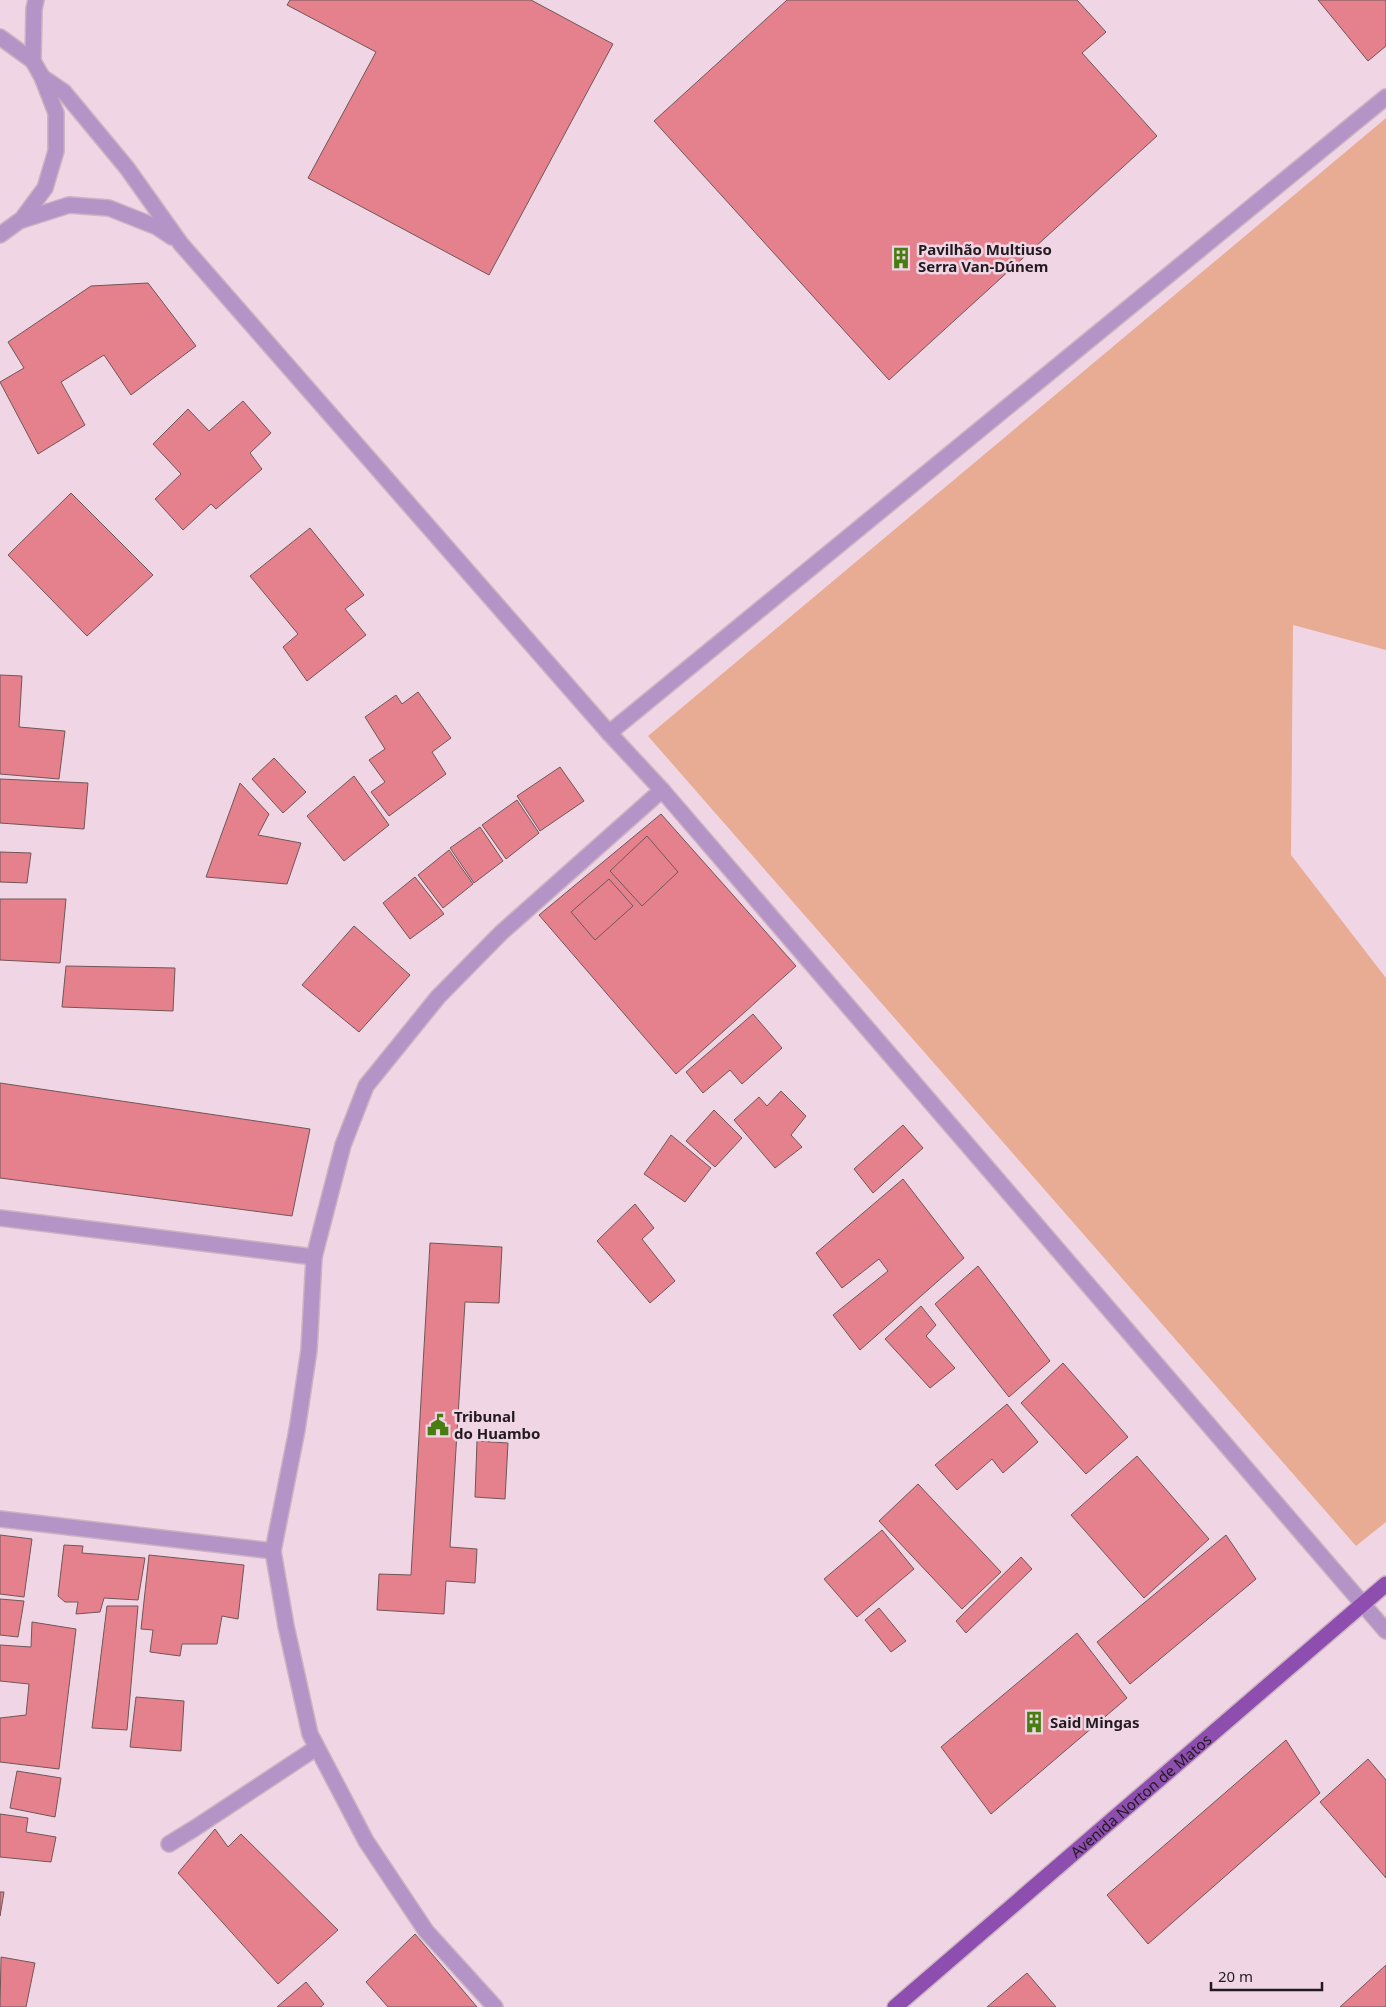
<svg xmlns="http://www.w3.org/2000/svg" width="1386" height="2007" font-family="'Noto Sans',sans-serif">
<style>
.green{fill:#e7ac93}
.building{fill:#e5818d;stroke:#705658}
.lines{fill:none;stroke-linecap:round;stroke-linejoin:round}
.minor-casing{stroke:#cbb4c1;stroke-width:18}
.major-casing{stroke:#cbb4c1;stroke-width:18}
.minor{stroke:#b493c7;stroke-width:15}
.major{stroke:#8e4eaf;stroke-width:15}
.labels{text-anchor:middle;dominant-baseline:central;stroke-width:5;stroke-linejoin:round;paint-order:stroke}
.poi-label{font-size:15px;font-weight:bold;fill:#231a20;stroke:#f0d6e4;text-anchor:start}
.street-label{font-size:15px;fill:#231a20;stroke:#f0d6e4}
</style>
<rect width="100%" height="100%" fill="#f0d6e4"/>
<polygon class="green" points="1386,118 1386,650 1293,625 1291,855 1386,978 1386,1522 1356,1546 648,736"/>
<g class="building">
<polygon points="290,0 531,0 613,44 489,275 308,178 376,52 287,5"/>
<polygon points="787,0 1077,0 1106,32 1082,53 1157,136 889,380 654,121"/>
<polygon points="1318,0 1386,0 1386,46 1368,61"/>
<polygon points="148,283 196,346 131,395 104,355 61,382 85,425 38,454 0,382 24,368 8,342 91,286"/>
<polygon points="243,401 271,433 250,453 262,469 216,509 211,504 183,530 155,499 181,474 153,444 188,409 209,431"/>
<polygon points="71,493 153,575 87,636 8,555"/>
<polygon points="310,528 364,595 345,609 366,635 307,681 283,647 298,634 250,576"/>
<polygon points="0,675 22,676 19,727 65,731 59,779 0,774"/>
<polygon points="418,692 451,738 432,752 446,774 389,816 371,792 385,782 369,760 385,749 365,717 396,695 402,704"/>
<polygon points="274,758 306,792 283,813 252,779"/>
<polygon points="560,767 584,801 540,831 517,796"/>
<polygon points="354,776 389,825 344,861 307,816"/>
<polygon points="0,779 88,783 84,829 0,823"/>
<polygon points="240,783 269,814 258,835 301,843 287,884 206,877"/>
<polygon points="517,800 539,833 506,859 482,825"/>
<polygon points="661,814 796,966 676,1074 539,915"/>
<polygon points="480,827 503,861 474,883 450,848"/>
<polygon points="647,836 678,872 642,906 610,871"/>
<polygon points="449,850 473,884 443,908 418,875"/>
<polygon points="0,852 31,853 27,883 0,882"/>
<polygon points="415,877 444,914 410,939 383,903"/>
<polygon points="609,879 633,906 595,940 571,912"/>
<polygon points="0,899 66,899 60,963 0,960"/>
<polygon points="354,926 410,975 359,1032 302,985"/>
<polygon points="66,966 175,968 173,1011 62,1007"/>
<polygon points="753,1014 782,1048 742,1084 730,1070 703,1093 686,1072"/>
<polygon points="0,1083 310,1129 292,1216 0,1178"/>
<polygon points="781,1091 806,1116 791,1135 802,1147 775,1168 734,1120 759,1097 767,1106"/>
<polygon points="714,1110 742,1138 715,1167 686,1141"/>
<polygon points="903,1125 923,1148 873,1193 854,1169"/>
<polygon points="671,1135 711,1168 685,1202 644,1174"/>
<polygon points="903,1179 964,1258 860,1350 833,1315 888,1271 879,1259 842,1288 816,1253"/>
<polygon points="635,1204 654,1228 642,1239 675,1281 650,1303 597,1241"/>
<polygon points="430,1243 502,1247 499,1303 465,1302 450,1547 477,1549 475,1583 446,1581 444,1614 377,1610 379,1574 411,1575"/>
<polygon points="978,1266 1050,1361 1009,1397 935,1304"/>
<polygon points="921,1306 936,1325 926,1336 955,1368 930,1388 885,1339"/>
<polygon points="1063,1363 1128,1437 1086,1474 1021,1403"/>
<polygon points="1007,1404 1038,1442 1003,1473 992,1459 957,1490 935,1465"/>
<polygon points="477,1441 508,1443 505,1499 475,1497"/>
<polygon points="1137,1456 1209,1539 1144,1598 1071,1515"/>
<polygon points="918,1484 1001,1572 962,1609 879,1521"/>
<polygon points="882,1530 914,1569 857,1617 824,1579"/>
<polygon points="0,1535 32,1539 24,1597 0,1594"/>
<polygon points="1226,1535 1256,1579 1130,1684 1097,1642"/>
<polygon points="64,1545 83,1546 82,1553 145,1558 138,1600 104,1598 100,1612 76,1614 78,1602 65,1602 58,1596"/>
<polygon points="149,1555 244,1565 238,1619 222,1616 217,1644 182,1644 180,1656 150,1652 153,1630 141,1629"/>
<polygon points="1021,1557 1032,1569 966,1633 956,1621"/>
<polygon points="0,1599 24,1601 18,1637 0,1635"/>
<polygon points="107,1606 138,1606 127,1730 92,1728"/>
<polygon points="879,1608 906,1641 891,1652 865,1620"/>
<polygon points="32,1622 76,1629 59,1769 0,1762 0,1718 26,1715 29,1684 0,1681 0,1645 31,1647"/>
<polygon points="1077,1633 1127,1698 991,1814 941,1747"/>
<polygon points="136,1697 184,1701 181,1751 130,1747"/>
<polygon points="1286,1740 1320,1793 1148,1944 1107,1895"/>
<polygon points="1368,1759 1386,1780 1386,1878 1320,1802"/>
<polygon points="17,1771 61,1778 55,1817 10,1808"/>
<polygon points="0,1814 28,1818 26,1832 56,1837 51,1862 0,1857"/>
<polygon points="215,1829 228,1847 241,1834 338,1930 278,1984 178,1873"/>
<polygon points="0,1892 4,1892 0,1916"/>
<polygon points="415,1934 477,2007 388,2007 366,1982"/>
<polygon points="1,1957 35,1963 26,2007 0,2007"/>
<polygon points="1386,1965 1386,2007 1340,2007"/>
<polygon points="1027,1973 1056,2007 987,2007"/>
<polygon points="306,1982 324,2004 321,2007 277,2007"/>
</g>
<g class="lines">
<g class="minor-casing">
<g id="minor">
<polyline points="0,37 33,61 42,77 56,113 56,151 45,188 22,219 0,235"/>
<polyline points="33,61 34,9 36,0"/>
<polyline points="42,77 64,92 127,168 181,244 609,733 662,790 1386,1631"/>
<polyline points="22,220 69,205 109,208 157,227 172,237"/>
<polyline points="609,733 1386,97"/>
<polyline points="0,1218 314,1257"/>
<polyline points="0,1519 273,1551"/>
<polyline points="169,1844 195,1828 316,1748"/>
<polyline points="495,2007 426,1931 366,1841 310,1734 286,1626 273,1551 297,1430 309,1350 314,1257 343,1145 366,1086 438,997 501,933 662,790"/>
</g>
</g>
<g class="major-casing">
<g id="major">
<path id="s1" d="M 895,2007 L 1386,1584"/>
</g>
</g>
<use href="#minor" class="minor"/>
<use href="#major" class="major"/>
</g>
<defs>
<g id="building-bare" transform="scale(1.725)"><path d="M-4-6H4V6H1V3H-1V6H-4ZM-2.5-4.3h1.7v1.8h-1.7ZM.8-4.3h1.7v1.8H.8ZM-2.5-1h1.7V.8h-1.7ZM.8-1h1.7V.8H.8Z" fill="#477d11" stroke="#f0d6e4" stroke-width="2.5" paint-order="stroke"/></g>
<g id="civic-bare" transform="scale(1.725)"><path d="M-.6-6.5H3V-4.5H.6V-3L4-1V1h2V6H-6V1h2V-1L-.6-3ZM-1.2 2.5V6h2.4V2.5Z" fill="#477d11" stroke="#f0d6e4" stroke-width="2.5" paint-order="stroke"/></g>
</defs>
<g fill-rule="evenodd">
<use href="#building-bare" x="901" y="258"/>
<use href="#civic-bare" x="438" y="1425"/>
<use href="#building-bare" x="1034" y="1722"/>
</g>
<g class="labels">
<g class="poi-label">
<text x="918" y="249">Pavilhão Multiuso<tspan x="918" dy="17">Serra Van-Dúnem</tspan></text>
<text x="454" y="1416">Tribunal<tspan x="454" dy="17">do Huambo</tspan></text>
<text x="1050" y="1722">Said Mingas</text>
</g>
<g class="street-label">
<text stroke="none"><textPath href="#s1" startOffset="324">Avenida Norton de Matos</textPath></text>
</g>
</g>
<path d="M1211 1982v8h111v-8" fill="none" stroke="#231a20" stroke-width="2.5"/>
<text x="1218" y="1982" font-size="15" fill="#231a20" stroke="#f0d6e4" stroke-width="4" paint-order="stroke">20 m</text>
</svg>
